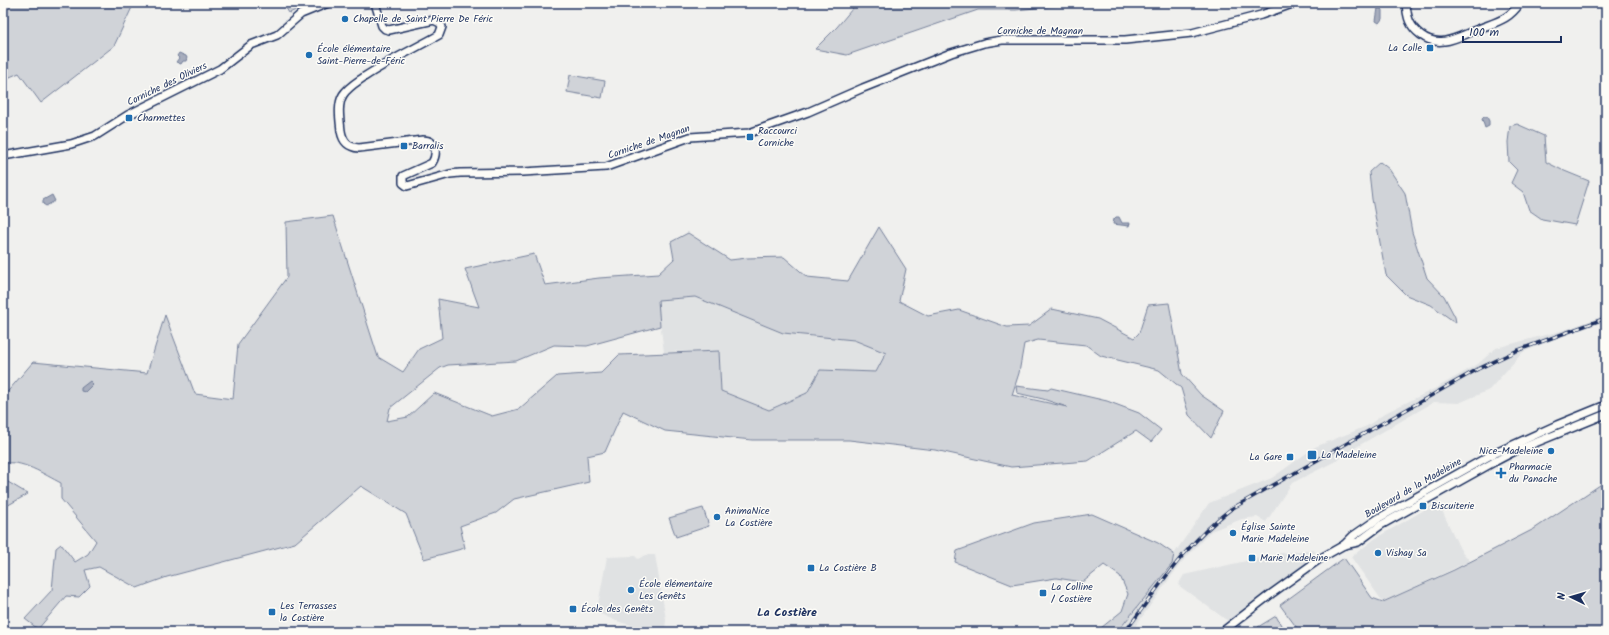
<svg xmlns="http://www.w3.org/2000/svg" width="1609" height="635" font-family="Kalam,sans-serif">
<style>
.built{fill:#e0e2e3}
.green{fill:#d0d3d8;stroke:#76819b;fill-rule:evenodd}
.water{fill:#a7adbd;stroke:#6f7b97}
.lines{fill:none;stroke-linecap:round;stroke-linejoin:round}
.stream{stroke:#6f7b97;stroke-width:2}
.minor-casing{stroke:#1b2f5e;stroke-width:10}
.minor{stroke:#fdfcf7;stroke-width:7}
.rail-casing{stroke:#1b2f5e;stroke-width:3.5}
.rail{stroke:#fdfcf7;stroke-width:2;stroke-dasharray:6;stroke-linecap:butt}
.poi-dot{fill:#1f6fb2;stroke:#fdfcf7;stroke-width:1.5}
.labels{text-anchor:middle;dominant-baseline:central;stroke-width:3;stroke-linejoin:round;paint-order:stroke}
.poi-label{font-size:10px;fill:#1b2f5e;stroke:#fdfcf7;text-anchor:start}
.street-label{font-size:10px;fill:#1b2f5e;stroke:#fdfcf7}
.quarter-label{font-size:12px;font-weight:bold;fill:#1b2f5e;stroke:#fdfcf7}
</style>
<rect width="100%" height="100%" fill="#f0f0ee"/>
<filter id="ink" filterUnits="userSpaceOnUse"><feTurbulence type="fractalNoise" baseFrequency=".025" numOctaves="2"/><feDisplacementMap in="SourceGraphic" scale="8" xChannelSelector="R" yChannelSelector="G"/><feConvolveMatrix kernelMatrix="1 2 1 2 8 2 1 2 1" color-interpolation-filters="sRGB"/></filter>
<g filter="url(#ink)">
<g class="built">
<polygon points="695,297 783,333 854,340 886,353 876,372 820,370 807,393 768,410 721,391 719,351 664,352 657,300"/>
<polygon points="1606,315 1606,321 1557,338 1523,352 1489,390 1459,403 1434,402 1358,446 1334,462 1292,483 1266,522 1257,517 1242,519 1211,531 1181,563 1131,632 1117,632 1172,564 1174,554 1209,503 1272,478 1315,447 1367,426 1387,412 1436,388 1478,364 1496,348 1564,330"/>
<polygon points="1438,502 1460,549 1470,561 1383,602 1351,557 1376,538"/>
<polygon points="1314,550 1316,556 1274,589 1228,621 1178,585 1184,575 1282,553"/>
<polygon points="645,555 655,555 666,619 665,632 645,629 616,621 594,611 595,605 598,605 607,557 635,556 638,559"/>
</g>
<g class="green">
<polygon points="3,3 134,3 114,46 41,103 19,73 3,80"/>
<polygon points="283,3 313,3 289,13"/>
<polygon points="857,3 1083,3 1016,10 978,10 847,55 815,49 837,27"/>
<polygon points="570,75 605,81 602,98 567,92"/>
<polygon points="1517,124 1544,136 1546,162 1562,170 1589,181 1575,225 1542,219 1529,210 1523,192 1511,183 1517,170 1509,162 1508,142 1510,126"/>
<polygon points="1380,162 1389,169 1405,193 1412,232 1427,278 1444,296 1455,317 1456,323 1431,305 1406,295 1386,275 1372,199 1369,172"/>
<path d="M 333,216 L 378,357 L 403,372 L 419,349 L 442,338 L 438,299 L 479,307 L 465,269 L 534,254 L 545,285 L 599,278 L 658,274 L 674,259 L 671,242 L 688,233 L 730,260 L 747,258 L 784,257 L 807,277 L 848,281 L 879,227 L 906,269 L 899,301 L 928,316 L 959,310 L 1007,327 L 1029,326 L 1052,309 L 1098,319 L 1134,338 L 1139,333 L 1148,305 L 1169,303 L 1182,374 L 1201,395 L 1224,411 L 1211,438 L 1189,415 L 1181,388 L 1159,370 L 1101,356 L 1086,345 L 1038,340 L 1024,344 L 1019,373 L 1012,395 L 1067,407 L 1043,399 L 1017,393 L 1016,386 L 1048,390 L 1051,388 L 1107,401 L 1139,413 L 1161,430 L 1151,442 L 1136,431 L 1088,461 L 1011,467 L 935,450 L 849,440 L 752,440 L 665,431 L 623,411 L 605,452 L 587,456 L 589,482 L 514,499 L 496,513 L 460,526 L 465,548 L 424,559 L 406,514 L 361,486 L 295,543 L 167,577 L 137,588 L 99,567 L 85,570 L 90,586 L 79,597 L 66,596 L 38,629 L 25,619 L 52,590 L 56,548 L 61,544 L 75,562 L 88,554 L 96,541 L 61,499 L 61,483 C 45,475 20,458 3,464 L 3,397 L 33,362 L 147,373 L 165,315 L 195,394 L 233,399 L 238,344 L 287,277 L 286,222 ZM 695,297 L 783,333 L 854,340 L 886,353 L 876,372 L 820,370 L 807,393 L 769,410 L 721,391 L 719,351 L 619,355 L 601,373 L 557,376 L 519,409 L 492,416 L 434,393 L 408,417 L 387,421 L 390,408 L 440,368 L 448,365 L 516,361 L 554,345 L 587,346 L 660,326 L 658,300 Z"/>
<polygon points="3,479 28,494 3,508"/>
<polygon points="1606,481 1606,632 1300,632 1280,605 1344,558 1372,598 1383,602 1454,570 1534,529"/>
<polygon points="703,508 709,526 676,537 669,518"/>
<polygon points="1092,514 1158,543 1174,554 1172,564 1117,632 1096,632 1122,611 1128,594 1120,576 1104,565 1083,582 1056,578 1012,585 955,562 957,551 1034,523"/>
<polygon points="1276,616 1282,627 1279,630 1280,632 1261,632 1258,627"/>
</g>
<g class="water">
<polygon points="1378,8 1382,9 1382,19 1379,23 1376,21"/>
<polygon points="179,53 186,56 187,58 186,61 183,61 181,64 176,62 179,58 177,56"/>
<polygon points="1484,117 1487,117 1489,121 1489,126 1485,128 1482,119"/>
<polygon points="52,195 55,201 46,206 43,204 43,200"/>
<polygon points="1116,217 1119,217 1122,223 1130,223 1129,226 1113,224 1114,219"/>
<polygon points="90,381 93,384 85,392 81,391 81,388"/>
</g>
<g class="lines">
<polyline class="stream" points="1233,632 1240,626"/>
<g class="minor-casing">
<g id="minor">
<path d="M 375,3 L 382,26 L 385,29 L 389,30 L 434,20 L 440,23 L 442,27 L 439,35 C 414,49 388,61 364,77 C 357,82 348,87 343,95 C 337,105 340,120 341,131 C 343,142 348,147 359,148 L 423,140 C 436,140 438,153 432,163 L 403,176 L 403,183 L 407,186 L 450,174 L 460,173 L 523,172 L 606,167 L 690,137 L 749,133 L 808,112 L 863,88 L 951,53 L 984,43 L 1002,40 L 1125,40 L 1192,33 L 1261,15 L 1295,3"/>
<path d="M 1406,3 C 1407,17 1409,26 1421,35 C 1439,49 1458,37 1476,30 C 1495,22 1508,21 1520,3"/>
<polyline points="3,156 71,144 95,136 128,115 220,69 251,45 277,35 301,14 328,3"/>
<polyline points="1344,545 1358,542 1381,525 1494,462 1515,451 1606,414"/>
<polyline points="1222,632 1271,594 1321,558 1344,545 1353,536 1379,518 1491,455 1557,425 1606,405"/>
</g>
</g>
<use href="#minor" class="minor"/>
<g class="rail-casing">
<path id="rail" d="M 1125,632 C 1158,588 1187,542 1231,509 L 1478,369 L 1516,351 L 1606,318"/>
</g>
<use href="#rail" class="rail"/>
</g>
</g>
<g class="poi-dot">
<circle cx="345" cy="19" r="4"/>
<rect x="1426" y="44" width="8" height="8" rx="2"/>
<circle cx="309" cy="55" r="4"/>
<rect x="125" y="114" width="8" height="8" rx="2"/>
<rect x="746" y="133" width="8" height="8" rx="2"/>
<rect x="400" y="142" width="8" height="8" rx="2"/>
<circle cx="1551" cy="451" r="4"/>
<rect x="1307" y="450" width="10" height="10" rx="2"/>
<rect x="1286" y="453" width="8" height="8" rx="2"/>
<path d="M1499 467h4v4h4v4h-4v4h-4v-4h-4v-4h4z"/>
<rect x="1419" y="502" width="8" height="8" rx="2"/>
<circle cx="717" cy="517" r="4"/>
<circle cx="1233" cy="533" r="4"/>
<circle cx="1378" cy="553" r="4"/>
<rect x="1248" y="554" width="8" height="8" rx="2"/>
<rect x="807" y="564" width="8" height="8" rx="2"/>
<circle cx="631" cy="590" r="4"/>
<rect x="1039" y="589" width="8" height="8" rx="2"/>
<rect x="569" y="605" width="8" height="8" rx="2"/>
<rect x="268" y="608" width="8" height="8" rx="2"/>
</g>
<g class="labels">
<g class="poi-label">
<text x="353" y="19">Chapelle de Saint Pierre De Féric</text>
<text x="1422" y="48" text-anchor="end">La Colle</text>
<text x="317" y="49">École élémentaire<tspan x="317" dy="12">Saint-Pierre-de-Féric</tspan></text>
<text x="137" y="118">Charmettes</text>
<text x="758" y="131">Raccourci<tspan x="758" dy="12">Corniche</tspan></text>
<text x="412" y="146">Barralis</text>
<text x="1543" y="451" text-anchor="end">Nice-Madeleine</text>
<text x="1321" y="455">La Madeleine</text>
<text x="1282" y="457" text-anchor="end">La Gare</text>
<text x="1509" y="467">Pharmacie<tspan x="1509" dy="12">du Panache</tspan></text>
<text x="1431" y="506">Biscuiterie</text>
<text x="725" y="511">AnimaNice<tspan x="725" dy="12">La Costière</tspan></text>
<text x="1241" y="527">Église Sainte<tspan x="1241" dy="12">Marie Madeleine</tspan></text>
<text x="1386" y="553">Vishay Sa</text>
<text x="1260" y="558">Marie Madeleine</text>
<text x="819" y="568">La Costière B</text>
<text x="639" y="584">École élémentaire<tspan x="639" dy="12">Les Genêts</tspan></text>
<text x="1051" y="587">La Colline<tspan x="1051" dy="12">/ Costière</tspan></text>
<text x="280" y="606">Les Terrasses<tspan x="280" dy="12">la Costière</tspan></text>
<text x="581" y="609">École des Genêts</text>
</g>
<g class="street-label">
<text x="1040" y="31">Corniche de Magnan</text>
<text transform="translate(167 84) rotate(-26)">Corniche des Oliviers</text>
<text transform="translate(649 142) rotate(-19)">Corniche de Magnan</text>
<text transform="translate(1413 488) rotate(-30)">Boulevard de la Madeleine</text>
</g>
<g class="quarter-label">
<text x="787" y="612">La Costière</text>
</g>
</g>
<rect width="1609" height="635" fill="none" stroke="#fdfcf7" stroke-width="16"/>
<rect x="8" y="8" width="1593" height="619" fill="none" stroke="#1b2f5e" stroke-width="1.5" filter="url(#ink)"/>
<g transform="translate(1571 597) rotate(275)" stroke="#fdfcf7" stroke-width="3" paint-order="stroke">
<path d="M0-3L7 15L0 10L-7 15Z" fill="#1b2f5e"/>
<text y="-6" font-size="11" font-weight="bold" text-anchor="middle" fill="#1b2f5e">N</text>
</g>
<path d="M1463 36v6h98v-6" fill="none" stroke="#1b2f5e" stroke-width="2"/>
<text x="1469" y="36" font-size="12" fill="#1b2f5e" stroke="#fdfcf7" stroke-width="3" paint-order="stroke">100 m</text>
</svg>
